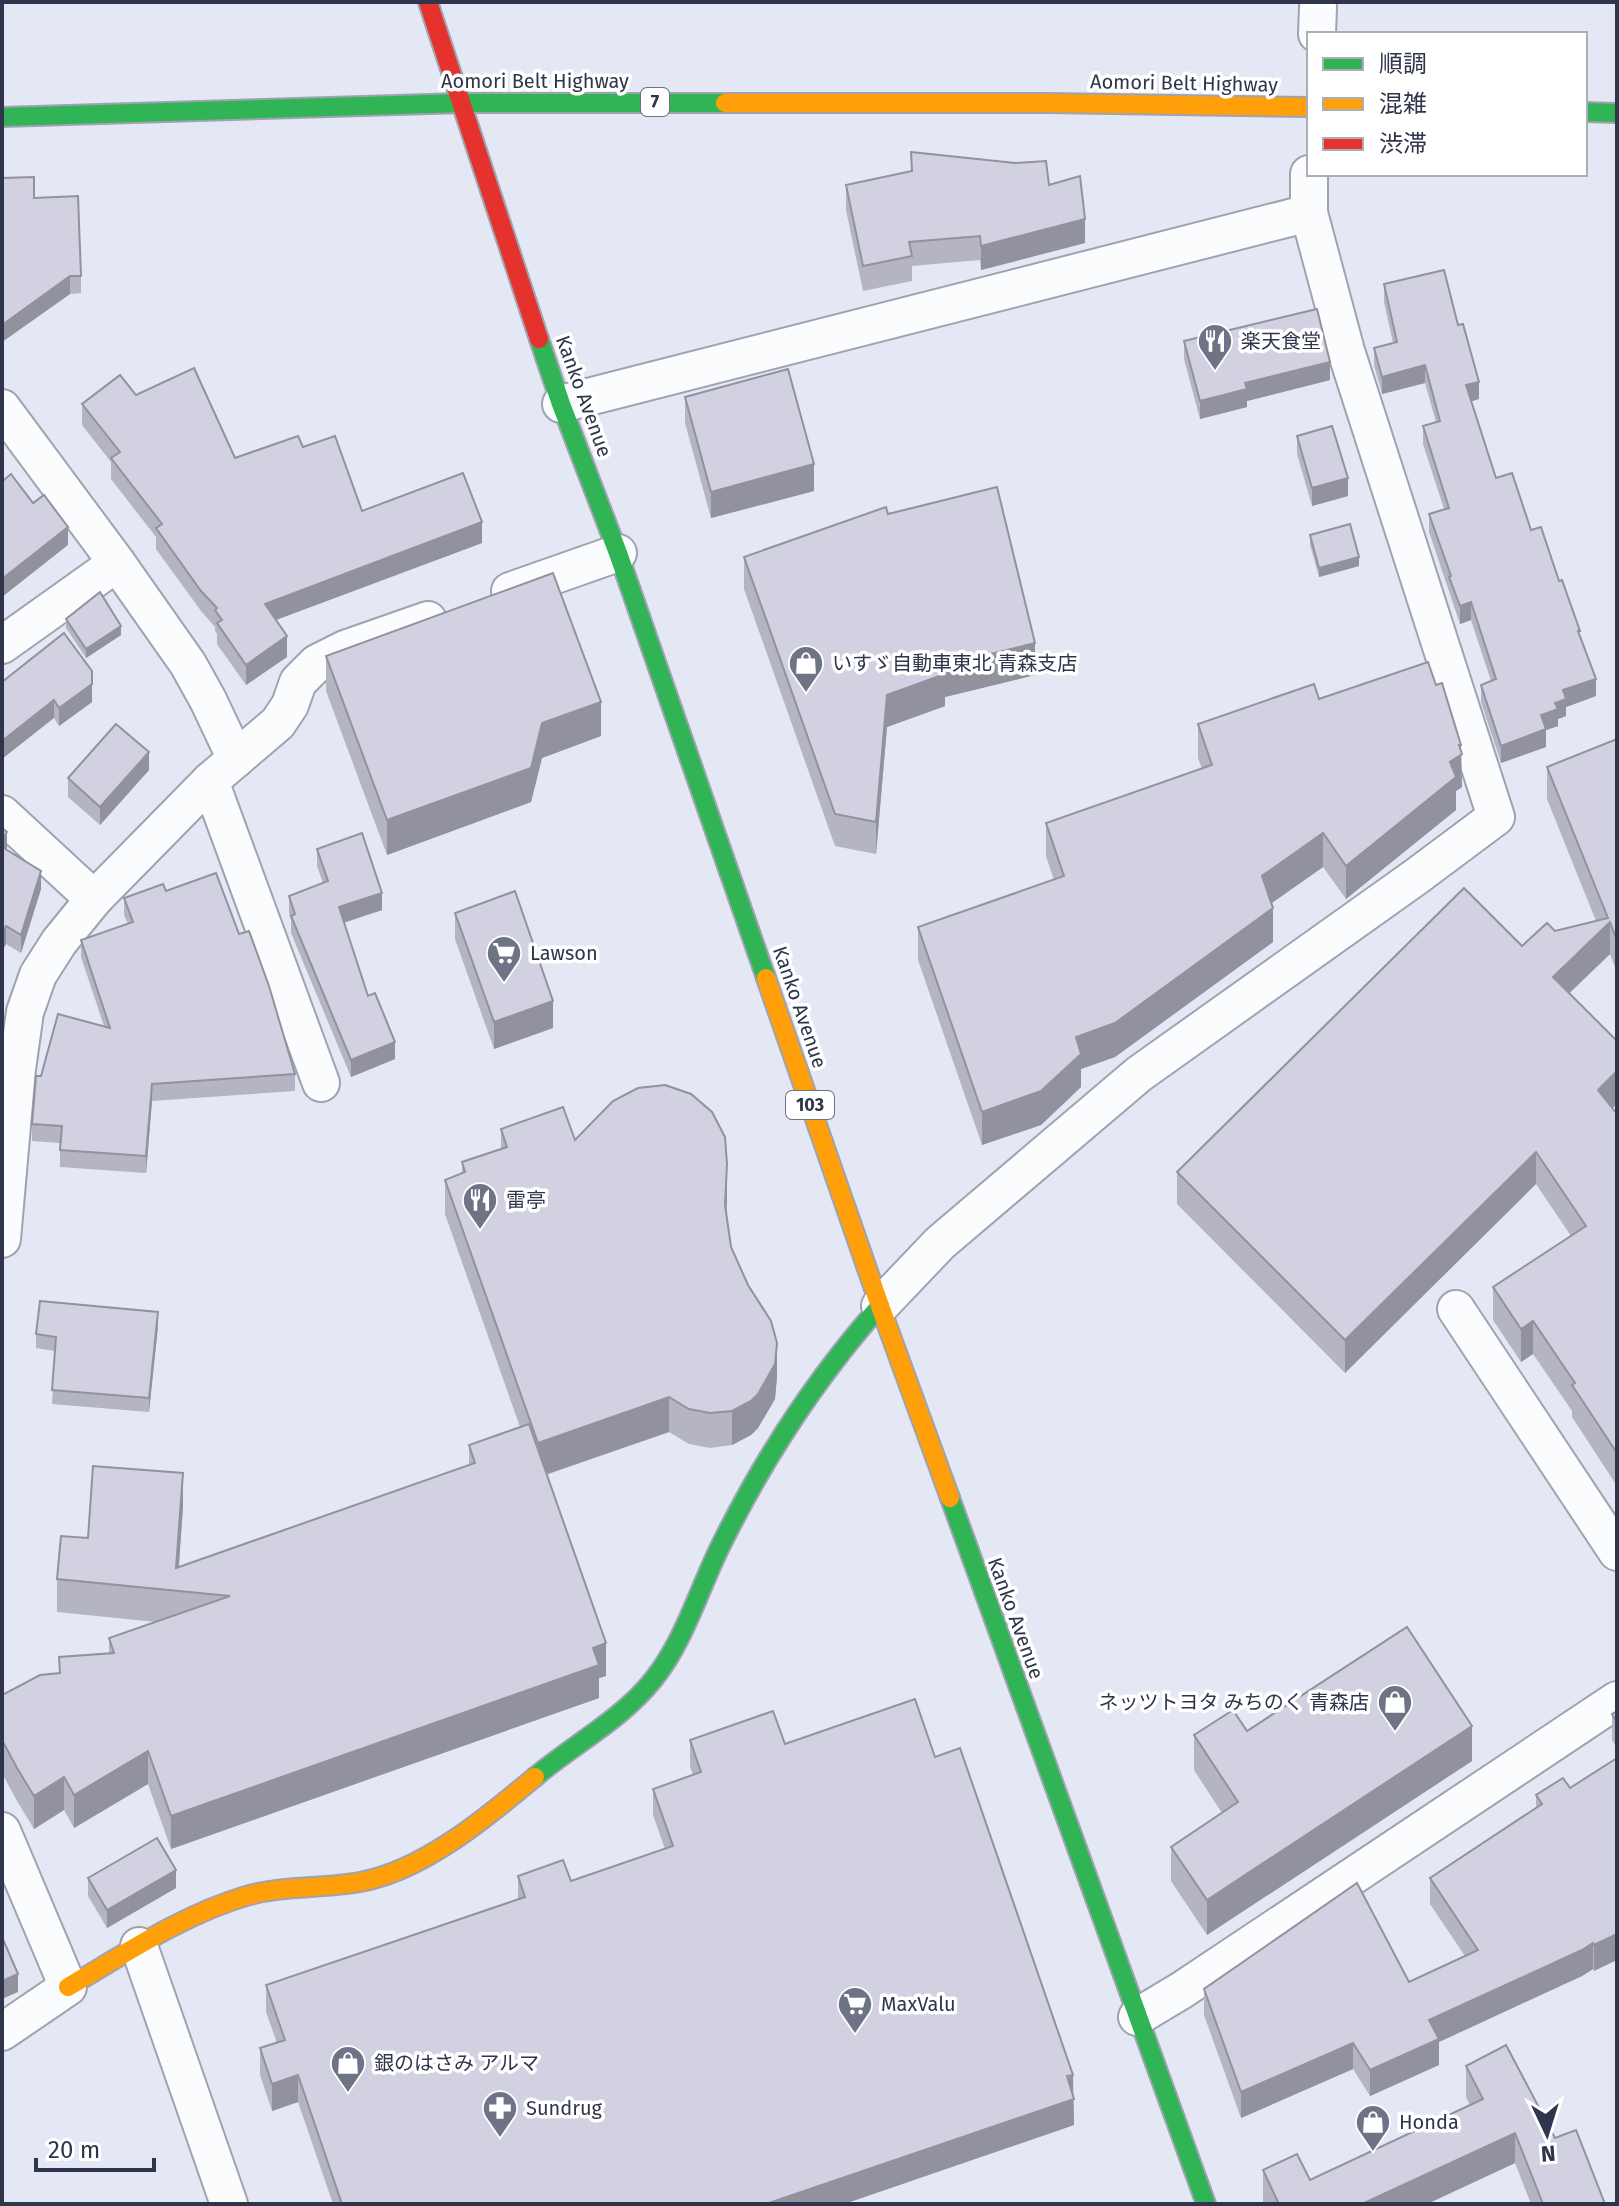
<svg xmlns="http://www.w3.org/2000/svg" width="1619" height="2206" font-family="'Fira Sans','Noto Sans JP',sans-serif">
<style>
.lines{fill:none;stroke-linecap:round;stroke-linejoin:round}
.street-casing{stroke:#9fa3b1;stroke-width:40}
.fast-casing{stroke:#9fa3b1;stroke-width:22}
.slow-casing{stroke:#9fa3b1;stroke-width:22}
.jam-casing{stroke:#9fa3b1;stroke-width:22}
.street{stroke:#fbfcfd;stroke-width:36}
.fast{stroke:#30b455;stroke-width:18}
.slow{stroke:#ff9f0a;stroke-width:18}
.jam{stroke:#e5322d;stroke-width:18}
.wall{fill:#b4b4c2}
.shaded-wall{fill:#92929e}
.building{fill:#d1d1e1;stroke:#92929e;stroke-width:2}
.labels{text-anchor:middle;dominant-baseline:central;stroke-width:7;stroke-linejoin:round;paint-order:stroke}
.shield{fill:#fff;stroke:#6d7280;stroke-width:2}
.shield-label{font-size:18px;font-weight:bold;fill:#2f354a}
.street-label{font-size:20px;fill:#2f354a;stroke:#fff}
.poi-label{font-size:20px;fill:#2f354a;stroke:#fff;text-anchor:start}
</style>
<rect width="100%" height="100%" fill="#e4e8f4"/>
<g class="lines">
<g class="street-casing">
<g id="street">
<polyline points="1317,34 1318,7"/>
<polyline points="561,404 1309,213"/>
<polyline points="2,408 117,563 188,664 208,700 236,759"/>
<polyline points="510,591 618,553"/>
<polyline points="2,645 117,563"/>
<polyline points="210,781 321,1083"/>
<polyline points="2,814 94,899"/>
<polyline points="2,1239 17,1069 25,1012 38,975 59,942 94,899 210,781 278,723 290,705 298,682 317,663 345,649 428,620"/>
<polyline points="880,1306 940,1243 1139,1074 1417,876 1496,817 1346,351 1309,213 1309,174"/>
<polyline points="1456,1309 1617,1552"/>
<polyline points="2,1831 68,1987 2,2032"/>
<polyline points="139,1946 229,2204"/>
<polyline points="1137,2017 1182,1990 1617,1700"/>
</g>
</g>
<g class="fast-casing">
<g id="fast">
<polyline points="1585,112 1617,113"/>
<polyline points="2,117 463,103 725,103"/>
<polyline points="539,339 561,404 618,553 766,978"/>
<polyline points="950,1498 1206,2204"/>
<path d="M 535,1777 C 574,1744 621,1720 653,1680 C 686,1639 700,1585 724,1539 C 766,1455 818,1376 880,1306"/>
</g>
</g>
<g class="slow-casing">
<g id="slow">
<polyline points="725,103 1047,103 1309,107"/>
<polyline points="766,978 880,1306 950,1498"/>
<path d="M 68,1987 C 125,1954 182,1915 246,1896 C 284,1885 322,1889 360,1882 C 423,1871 487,1817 535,1777"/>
</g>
</g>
<g class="jam-casing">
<polyline id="jam" points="428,2 539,339"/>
</g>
<use href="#street" class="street"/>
<use href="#fast" class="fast"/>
<use href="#slow" class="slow"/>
<use href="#jam" class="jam"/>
</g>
<g class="wall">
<polygon points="911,152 1049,185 1085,243 981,270 980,260 912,266 912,281 863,291 846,210 846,185 911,171"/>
<polygon points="2,178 34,198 81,276 81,293 70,294 2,342"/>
<polygon points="1384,284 1458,325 1479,399 1471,401 1496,478 1531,530 1559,581 1580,636 1596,696 1566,707 1566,716 1558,719 1558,726 1546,730 1546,747 1501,763 1481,702 1481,685 1491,681 1471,620 1460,624 1429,532 1429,514 1444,509 1423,444 1423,426 1436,422 1425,383 1382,394 1374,365 1374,348 1393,343 1384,302"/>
<polygon points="1184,341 1330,380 1247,401 1247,407 1200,419 1184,359"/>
<polygon points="136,395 235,458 303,447 362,511 482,543 276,620 287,657 246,685 217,644 217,634 215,631 215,627 201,611 156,549 156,537 111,479 111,462 82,425 82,404"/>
<polygon points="685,397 814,491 711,518 685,423"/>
<polygon points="1297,436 1348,496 1312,506 1297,454"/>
<polygon points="888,514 1035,675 945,697 945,706 887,727 876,854 835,846 744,589 744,557"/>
<polygon points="1310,535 1359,566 1319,577 1310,545"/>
<polygon points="66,619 121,635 86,658 66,628"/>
<polygon points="326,656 601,736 542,758 531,802 387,855 326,691"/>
<polygon points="2,682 92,689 92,702 59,726 54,718"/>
<polygon points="1319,699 1461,752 1462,787 1456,791 1456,810 1346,899 1323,867 1272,903 1273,942 1115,1057 1081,1069 1081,1087 1041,1125 982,1145 918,960 918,927 1054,880 1046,856 1046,823 1202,769 1198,758 1198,724"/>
<polygon points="1617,739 1616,970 1610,954 1569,993 1617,1041 1617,1104 1612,1108 1617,1114 1617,1486 1572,1417 1572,1411 1533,1354 1521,1362 1493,1320 1493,1287 1571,1236 1536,1184 1345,1373 1177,1204 1177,1172 1522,946 1555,931 1596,921 1547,799 1547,767"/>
<polygon points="149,770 100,825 68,797 68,778"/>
<polygon points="317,849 382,910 344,923 368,996 395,1059 351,1077 291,933 291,920 289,913 289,896 323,883 317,866"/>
<polygon points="7,850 41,889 21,953 6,944 2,951"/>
<polygon points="166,891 239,934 295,1074 295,1091 152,1101 146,1173 60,1167 60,1143 32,1141 32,1124 41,1076 104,1026 81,957 81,940 128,924 124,915 124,898"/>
<polygon points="455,913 553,1028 494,1049 455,939"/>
<polygon points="501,1129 575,1140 727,1199 726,1214 731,1247 777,1377 775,1399 758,1428 751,1435 732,1445 710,1448 689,1444 669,1432 546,1475 606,1676 599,1678 599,1698 171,1849 148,1784 74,1828 64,1810 34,1829 17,1801 2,1773 2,1695 59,1673 59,1657 109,1654 109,1638 156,1622 57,1612 57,1579 88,1538 183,1506 179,1567 469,1465 469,1445 520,1427 445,1214 445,1180 462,1174 462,1162 501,1149"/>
<polygon points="158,1326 149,1412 52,1404 55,1351 36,1348 36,1334"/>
<polygon points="1617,1711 1617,1748 1612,1740 1612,1714"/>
<polygon points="1247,1731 1472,1761 1207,1935 1171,1881 1171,1847 1222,1813 1194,1770 1194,1735"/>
<polygon points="690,1740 785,1744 935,1757 1073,2094 1074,2125 844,2204 333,2204 298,2102 272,2111 260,2075 260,2048 277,2043 266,2012 266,1985 518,1899 518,1876 571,1881 665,1849 653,1815 653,1789 693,1775 690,1766"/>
<polygon points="1617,1758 1594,1971 1593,1969 1582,1976 1439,2042 1439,2065 1370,2096 1353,2069 1241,2118 1204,2015 1204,1989 1409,1982 1465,1956 1430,1904 1430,1878 1536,1808 1536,1795 1570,1788"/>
<polygon points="88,1878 176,1888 107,1928 88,1896"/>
<polygon points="1466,2066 1555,2138 1605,2204 1531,2204 1515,2163 1427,2204 1264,2204 1263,2201 1263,2170 1310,2180 1470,2105 1466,2097"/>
</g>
<g class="shaded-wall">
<polygon points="1085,219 1085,243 981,270 981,246"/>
<polygon points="70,276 70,294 2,342 2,325"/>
<polygon points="1330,362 1330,380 1247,401 1247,407 1200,419 1200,401 1245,383"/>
<polygon points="1425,365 1425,383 1382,394 1382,377"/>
<polygon points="1479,382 1479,399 1466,403 1466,385"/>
<polygon points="814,464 814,491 711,518 711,492"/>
<polygon points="1348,478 1348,496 1312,506 1312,488"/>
<polygon points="482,522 482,543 265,624 265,604"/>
<polygon points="68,527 68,545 2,597 2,579"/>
<polygon points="1359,557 1359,566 1319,577 1319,568"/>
<polygon points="1471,602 1471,620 1460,624 1460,606"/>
<polygon points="121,626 121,635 86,658 86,649"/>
<polygon points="287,636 287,657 246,685 246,665"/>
<polygon points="1035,643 1035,675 945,697 945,706 887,727 876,854 876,822 887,695 942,666"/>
<polygon points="1596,679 1596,696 1566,707 1566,716 1558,719 1558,726 1546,730 1546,747 1501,763 1501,746 1555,703 1563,690"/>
<polygon points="92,684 92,702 59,726 59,708"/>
<polygon points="54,700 54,718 2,759 2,741"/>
<polygon points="601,702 601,736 542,758 531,802 387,855 387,820 542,723"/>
<polygon points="1459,745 1461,745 1462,787 1456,791 1456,810 1346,899 1346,866 1450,762"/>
<polygon points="149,752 149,770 100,825 100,807"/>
<polygon points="7,832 7,850 2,857 2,839"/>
<polygon points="1323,833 1323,867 1262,910 1262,876"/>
<polygon points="41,871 41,889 21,953 21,935"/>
<polygon points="382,893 382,910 339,924 339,907"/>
<polygon points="1273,908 1273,942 1115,1057 1081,1069 1081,1087 1041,1125 982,1145 982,1112 1076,1037"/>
<polygon points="1610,922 1610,954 1553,1009 1553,977"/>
<polygon points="6,926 6,944 2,951 2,933"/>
<polygon points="553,1001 553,1028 494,1049 494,1022"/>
<polygon points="395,1042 395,1059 351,1077 351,1060"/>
<polygon points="1617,1071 1617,1104 1598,1122 1598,1090"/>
<polygon points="152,1084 152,1101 146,1173 146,1156"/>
<polygon points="1536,1152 1536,1184 1345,1373 1345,1340"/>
<polygon points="727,1164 727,1199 725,1240 725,1205"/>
<polygon points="158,1312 158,1326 149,1412 149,1398"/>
<polygon points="1533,1321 1533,1354 1521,1362 1521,1329"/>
<polygon points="777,1343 777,1377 775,1399 758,1428 751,1435 732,1445 732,1411"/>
<polygon points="669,1397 669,1432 538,1477 538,1443"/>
<polygon points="183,1473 183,1506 177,1591 176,1568"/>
<polygon points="606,1643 606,1676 599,1678 599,1698 171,1849 171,1816"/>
<polygon points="1472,1726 1472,1761 1207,1935 1207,1900"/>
<polygon points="148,1751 148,1784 74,1828 74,1795"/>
<polygon points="64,1777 64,1810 34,1829 34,1796"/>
<polygon points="176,1870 176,1888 107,1928 107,1910"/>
<polygon points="1617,1934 1617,1960 1594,1971 1594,1945"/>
<polygon points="1593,1943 1593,1969 1582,1976 1439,2042 1439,2065 1370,2096 1370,2070 1429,2020"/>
<polygon points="18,1974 18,1992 2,1999 2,1981"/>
<polygon points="1353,2043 1353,2069 1241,2118 1241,2092"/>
<polygon points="298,2075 298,2102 272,2111 272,2084"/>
<polygon points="1073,2075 1074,2125 844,2204 766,2204"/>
<polygon points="1515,2133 1515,2163 1427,2204 1362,2204"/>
</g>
<g class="building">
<polygon points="911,152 1015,163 1046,161 1049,185 1080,176 1085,219 981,246 980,236 909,242 912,256 863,266 846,185 912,171"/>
<polygon points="34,177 34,198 78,196 81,276 70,276 2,325 2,178"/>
<polygon points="1444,270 1458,325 1463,324 1479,382 1466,385 1496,478 1512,473 1531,530 1541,527 1559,581 1562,580 1580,631 1578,631 1596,679 1563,690 1566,699 1555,703 1558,709 1541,715 1546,729 1501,746 1481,685 1496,679 1471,602 1460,606 1449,577 1451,576 1429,514 1449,508 1423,426 1440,421 1425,365 1382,377 1374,348 1397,342 1384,284"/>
<polygon points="1317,309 1330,362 1245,383 1247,389 1200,401 1184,341"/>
<polygon points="194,368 235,458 298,436 303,447 335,436 362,511 463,473 482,522 265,604 287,636 246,665 217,623 222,620 215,610 217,608 201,591 156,528 162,524 111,458 120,452 82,404 120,375 136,395"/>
<polygon points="788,369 814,464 711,492 685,397"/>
<polygon points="1332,426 1348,478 1312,488 1297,436"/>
<polygon points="11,474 33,503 44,495 68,527 2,579 2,478 4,480"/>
<polygon points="997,487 1035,643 942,666 945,674 887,695 876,822 835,814 744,557 886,507 888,514"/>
<polygon points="1350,524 1359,557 1319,568 1310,535"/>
<polygon points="553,573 601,702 542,723 531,768 387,820 326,656"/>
<polygon points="100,592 121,626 86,649 66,619"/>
<polygon points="64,633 92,671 92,684 59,708 54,700 2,741 2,682"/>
<polygon points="1428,662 1436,685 1442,683 1461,745 1459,745 1462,754 1450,762 1456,777 1346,866 1323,833 1262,876 1273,908 1115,1023 1076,1037 1081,1054 1041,1091 982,1112 918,927 1064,876 1046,823 1212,765 1198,724 1314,684 1319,699"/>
<polygon points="116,724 149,752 100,807 68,778"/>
<polygon points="1617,739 1617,938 1616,938 1610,922 1553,977 1617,1041 1617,1071 1598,1090 1617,1114 1617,1453 1572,1385 1575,1383 1533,1321 1521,1329 1493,1287 1586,1226 1536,1152 1345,1340 1177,1172 1464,888 1522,946 1547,923 1555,931 1608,918 1547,767"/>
<polygon points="2,828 7,832 2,839"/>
<polygon points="362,833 382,893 339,907 368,996 375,993 395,1042 351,1060 291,916 295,914 289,896 328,881 317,849"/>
<polygon points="2,847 41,871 21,935 6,926 2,933"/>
<polygon points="216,873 239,934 249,931 269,986 295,1074 152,1084 146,1156 60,1150 62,1126 32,1124 36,1076 41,1076 58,1014 110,1028 81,940 133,922 124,898 163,884 166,891"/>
<polygon points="515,891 553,1001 494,1022 455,913"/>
<polygon points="665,1085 691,1094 712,1112 725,1137 727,1164 725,1205 731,1247 748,1285 771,1321 777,1343 775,1364 758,1394 751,1401 732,1411 710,1413 689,1409 669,1397 538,1443 445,1180 465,1172 462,1162 507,1147 501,1129 563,1107 575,1140 613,1101 638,1088"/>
<polygon points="40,1301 158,1312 149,1398 52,1390 56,1337 36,1334"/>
<polygon points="529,1424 606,1643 593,1648 599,1665 171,1816 148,1751 74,1795 64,1777 34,1796 17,1768 2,1740 2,1695 40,1675 60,1673 59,1657 114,1653 109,1638 230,1596 57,1579 61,1536 88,1538 93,1466 183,1473 176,1568 475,1463 469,1445"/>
<polygon points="1407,1627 1472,1726 1207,1900 1171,1847 1238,1802 1194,1735 1233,1710 1247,1731"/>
<polygon points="915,1699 935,1757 960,1748 1073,2075 1067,2076 1074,2099 766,2204 342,2204 298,2075 272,2084 260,2048 285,2040 266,1985 525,1897 518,1876 563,1860 571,1881 673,1846 653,1789 701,1772 690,1740 773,1711 785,1744"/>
<polygon points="1617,1711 1617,1722 1612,1714"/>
<polygon points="1617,1758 1617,1934 1594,1945 1593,1943 1582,1950 1429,2020 1439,2039 1370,2070 1353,2043 1241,2092 1204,1989 1357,1883 1409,1982 1478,1950 1430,1878 1542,1804 1536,1795 1563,1778 1570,1788"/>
<polygon points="157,1838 176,1870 107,1910 88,1878"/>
<polygon points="2,1937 18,1974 2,1981"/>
<polygon points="1506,2045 1555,2138 1576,2130 1605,2204 1543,2204 1515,2133 1362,2204 1279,2204 1263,2170 1297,2154 1310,2180 1483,2099 1466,2066"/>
</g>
<defs>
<g id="restaurant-pin" transform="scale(1.8)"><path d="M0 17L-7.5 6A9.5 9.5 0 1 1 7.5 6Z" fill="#6e7486" stroke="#fff"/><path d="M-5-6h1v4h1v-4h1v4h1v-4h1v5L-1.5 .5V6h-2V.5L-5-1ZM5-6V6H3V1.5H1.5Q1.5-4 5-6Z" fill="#fff"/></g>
<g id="shop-pin" transform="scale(1.8)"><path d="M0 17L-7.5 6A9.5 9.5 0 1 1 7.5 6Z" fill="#6e7486" stroke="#fff"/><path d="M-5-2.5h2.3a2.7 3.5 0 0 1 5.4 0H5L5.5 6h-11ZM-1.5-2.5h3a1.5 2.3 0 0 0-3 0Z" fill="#fff"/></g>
<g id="supermarket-pin" transform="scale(1.8)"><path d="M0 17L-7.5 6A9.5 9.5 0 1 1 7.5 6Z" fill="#6e7486" stroke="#fff"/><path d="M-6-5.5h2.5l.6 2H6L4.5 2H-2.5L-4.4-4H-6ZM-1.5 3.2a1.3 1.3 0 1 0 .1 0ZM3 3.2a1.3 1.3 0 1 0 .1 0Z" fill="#fff"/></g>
<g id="pharmacy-pin" transform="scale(1.8)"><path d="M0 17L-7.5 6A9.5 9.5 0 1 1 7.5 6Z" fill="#6e7486" stroke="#fff"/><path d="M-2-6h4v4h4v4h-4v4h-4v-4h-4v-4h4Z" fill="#fff"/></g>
</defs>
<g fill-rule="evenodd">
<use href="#restaurant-pin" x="1215" y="341"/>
<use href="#shop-pin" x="806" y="663"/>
<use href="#supermarket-pin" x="504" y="953"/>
<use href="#restaurant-pin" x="480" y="1200"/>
<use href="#shop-pin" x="1395" y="1702"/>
<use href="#supermarket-pin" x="855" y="2004"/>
<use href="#shop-pin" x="348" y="2063"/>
<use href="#pharmacy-pin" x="500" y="2108"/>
<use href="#shop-pin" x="1373" y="2122"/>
</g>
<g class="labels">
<g class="shield">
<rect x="641" y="88" width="28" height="28" rx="6"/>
<rect x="786" y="1091" width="48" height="28" rx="6"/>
</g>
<g class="shield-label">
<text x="655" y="102">7</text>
<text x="810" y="1105">103</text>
</g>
<g class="street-label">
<text x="535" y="81">Aomori Belt Highway</text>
<text transform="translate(1184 83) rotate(1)">Aomori Belt Highway</text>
<text transform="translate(584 396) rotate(70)">Kanko Avenue</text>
<text transform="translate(800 1007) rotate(71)">Kanko Avenue</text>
<text transform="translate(1016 1618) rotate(70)">Kanko Avenue</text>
</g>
<g class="poi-label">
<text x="1241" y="341">楽天食堂</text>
<text x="832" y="663">いすゞ自動車東北 青森支店</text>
<text x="530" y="953">Lawson</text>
<text x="506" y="1200">雷亭</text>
<text x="1369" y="1702" text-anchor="end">ネッツトヨタ みちのく 青森店</text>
<text x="881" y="2004">MaxValu</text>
<text x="374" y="2063">銀のはさみ アルマ</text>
<text x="526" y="2108">Sundrug</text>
<text x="1399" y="2122">Honda</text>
</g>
</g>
<rect width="1619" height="2206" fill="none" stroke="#2f354a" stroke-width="8"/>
<rect x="1307" y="32" width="280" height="144" fill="#ffffff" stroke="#acaeb7" stroke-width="2"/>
<rect x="1323" y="58" width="40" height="12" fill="#30b455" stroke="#acaeb7" stroke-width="2"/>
<text x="1379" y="72" font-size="24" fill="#2f354a">順調</text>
<rect x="1323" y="98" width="40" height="12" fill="#ff9f0a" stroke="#acaeb7" stroke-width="2"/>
<text x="1379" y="112" font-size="24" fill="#2f354a">混雑</text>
<rect x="1323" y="138" width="40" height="12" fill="#e5322d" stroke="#acaeb7" stroke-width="2"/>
<text x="1379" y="152" font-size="24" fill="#2f354a">渋滞</text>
<g transform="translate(1547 2134) rotate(176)" stroke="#ffffff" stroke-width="6" paint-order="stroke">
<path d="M0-6L14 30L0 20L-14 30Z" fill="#2f354a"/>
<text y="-12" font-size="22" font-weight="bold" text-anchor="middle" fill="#2f354a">N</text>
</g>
<path d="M36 2158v12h118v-12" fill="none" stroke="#2f354a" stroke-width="4"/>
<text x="48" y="2158" font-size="24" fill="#2f354a" stroke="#ffffff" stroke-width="6" paint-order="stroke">20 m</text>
</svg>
